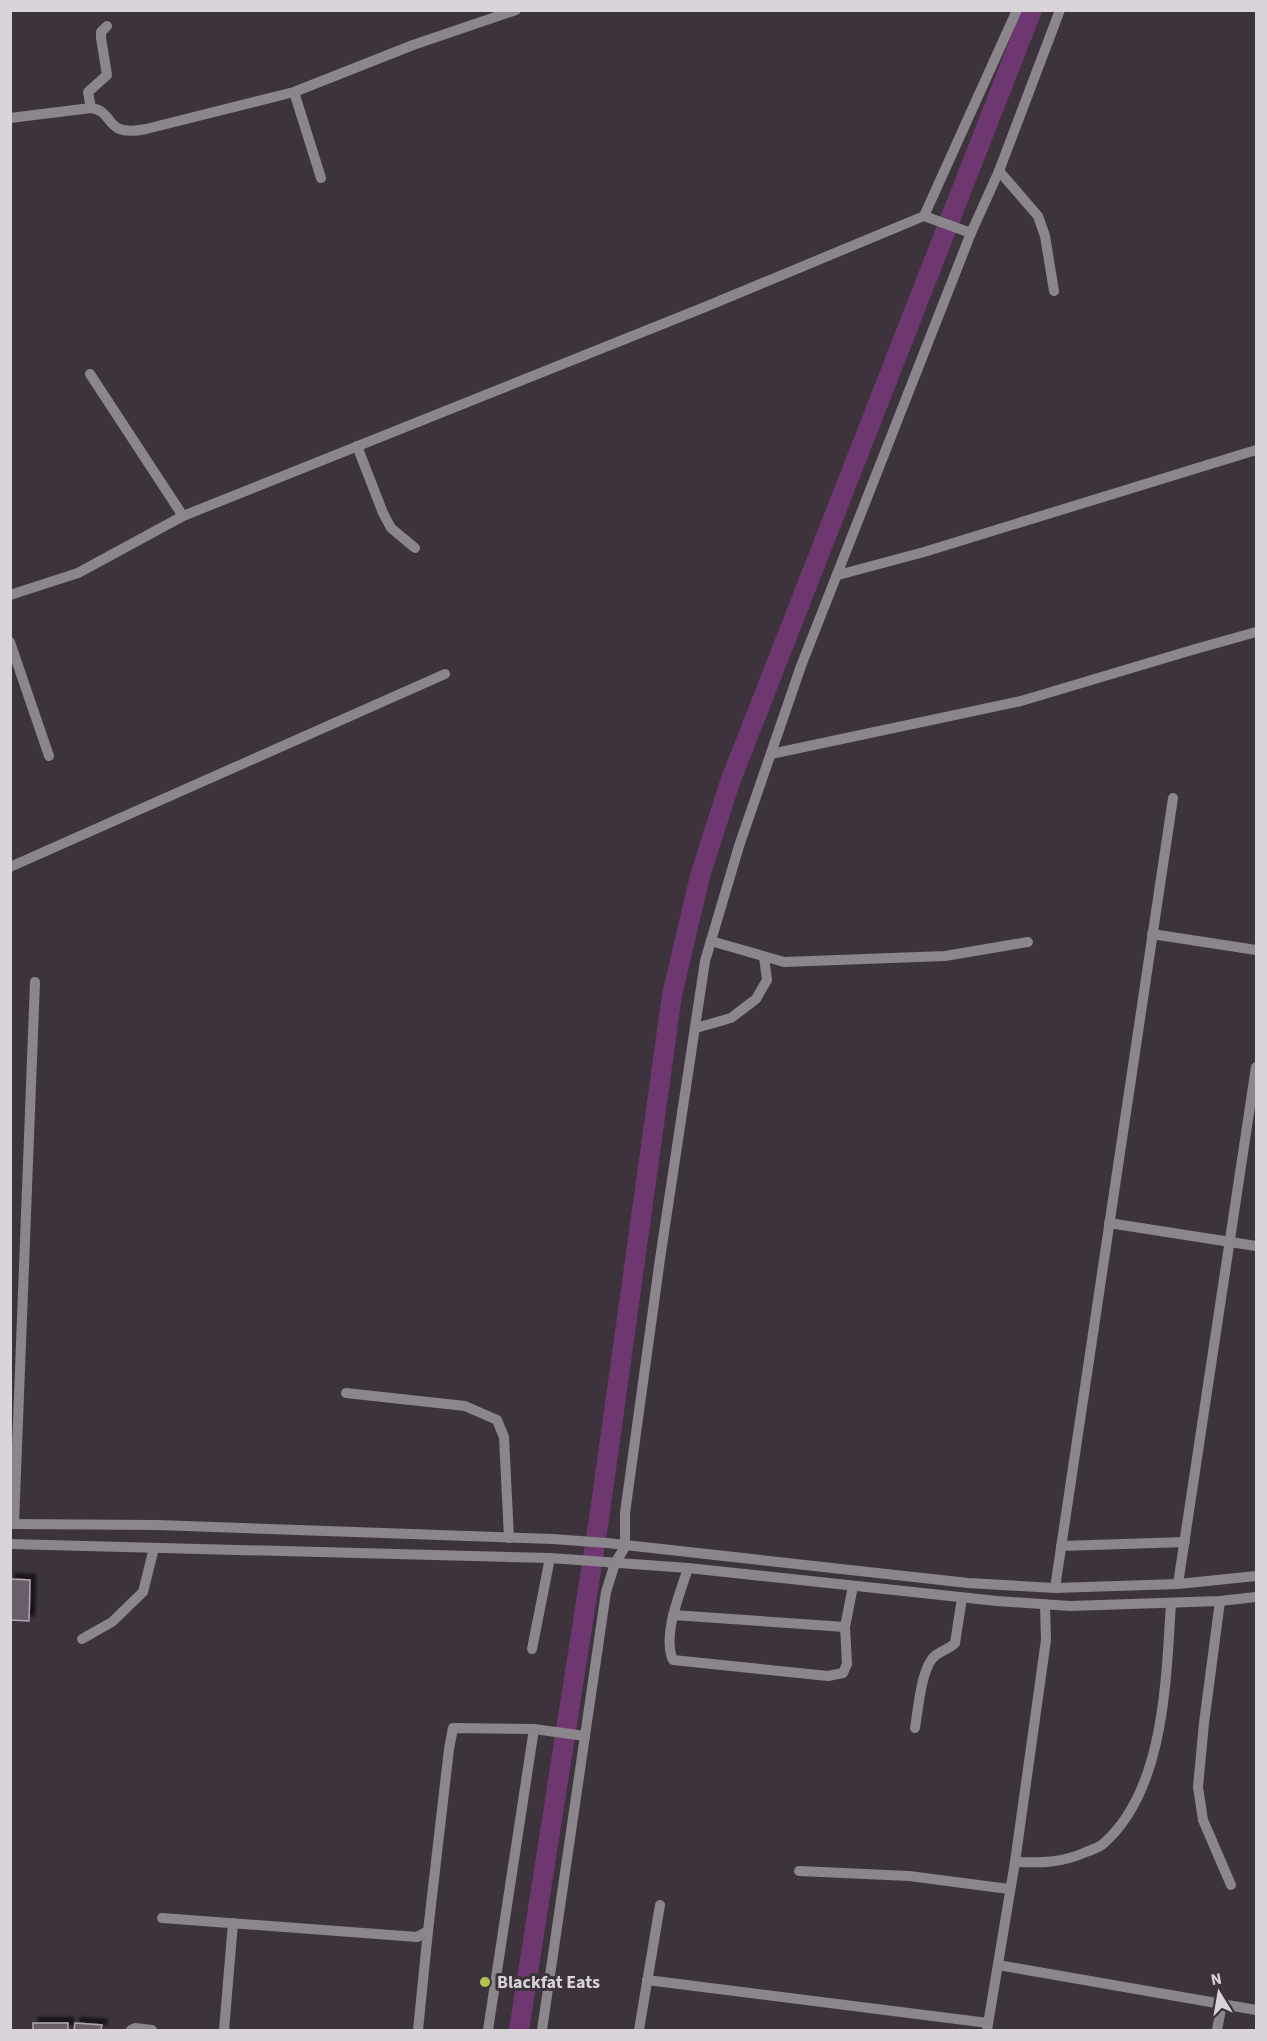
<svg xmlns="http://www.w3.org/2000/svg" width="1267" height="2041" font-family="'Source Sans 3',sans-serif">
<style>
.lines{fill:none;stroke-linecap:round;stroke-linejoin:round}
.canal{stroke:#6e376f;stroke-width:20}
.building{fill:#685d67;stroke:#b0a4b0;stroke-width:1.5;filter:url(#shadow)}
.minor{stroke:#8b868b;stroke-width:10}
.poi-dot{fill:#b2c34c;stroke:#3d333d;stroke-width:2}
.labels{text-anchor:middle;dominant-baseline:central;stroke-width:6;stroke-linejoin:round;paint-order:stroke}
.poi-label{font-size:18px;font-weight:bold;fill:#dad4da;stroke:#3d333d;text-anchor:start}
</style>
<defs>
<filter id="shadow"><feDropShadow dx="5.5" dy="-5.5" stdDeviation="1.5" flood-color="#0009"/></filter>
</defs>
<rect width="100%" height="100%" fill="#3d333d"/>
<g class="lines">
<polyline class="canal" points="519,2030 599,1519 672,995 700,876 730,782 1032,10"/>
</g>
<g class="building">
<polygon points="10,1579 30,1580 29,1621 10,1620"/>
<rect x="33" y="2023" width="35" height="7"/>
<polygon points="75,2023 102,2025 101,2030 74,2030"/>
</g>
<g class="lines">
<g class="minor">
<polyline points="294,92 321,178"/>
<polyline points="91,108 88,92 107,75 101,38 101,32 107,26"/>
<path d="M 10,118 L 91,108 C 116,111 102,138 146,129 L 294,92 L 413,45 L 516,10"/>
<polyline points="999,171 1038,216 1045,236 1054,291"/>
<polyline points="924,216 1017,10"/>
<polyline points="90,374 183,516"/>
<polyline points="357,446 383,513 391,528 415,548"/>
<polyline points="838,575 924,552 1256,450"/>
<polyline points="10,595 78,573 183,516 705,307 924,216 971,233"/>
<polyline points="10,642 49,756"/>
<polyline points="771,754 1021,701 1192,650 1256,632"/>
<polyline points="10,867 445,674"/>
<polyline points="1152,934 1256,950"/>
<polyline points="711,941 784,962 945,956 1028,942"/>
<polyline points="696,1028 731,1018 756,999 767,980 764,957"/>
<polyline points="1109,1223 1256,1246"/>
<polyline points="346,1393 465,1406 497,1420 504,1437 509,1538"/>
<polyline points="10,1524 157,1525 553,1539 607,1543 968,1583 1055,1588 1178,1584 1256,1576"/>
<polyline points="14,1524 35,982"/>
<polyline points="10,1544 550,1558 688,1568 997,1601 1070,1606 1220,1601 1256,1597"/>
<polyline points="1061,1546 1185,1542"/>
<path d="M 688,1568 C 680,1594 662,1635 673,1660 L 828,1676 L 843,1673 L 847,1664 L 845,1627 L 853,1586"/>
<polyline points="1178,1584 1256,1067"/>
<polyline points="1055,1588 1173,798"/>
<polyline points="1220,1601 1204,1723 1198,1787 1203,1820 1231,1885"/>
<polyline points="673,1615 845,1627"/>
<polyline points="82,1639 112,1622 143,1592 154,1548"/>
<polyline points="532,1649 550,1558"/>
<path d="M 915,1728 C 918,1710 921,1673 932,1659 C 937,1651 949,1650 955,1643 L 962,1598"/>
<path d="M 1015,1862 C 1041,1863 1062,1863 1086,1852 C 1092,1850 1098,1848 1103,1844 C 1165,1790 1166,1679 1171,1603"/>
<polyline points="799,1871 909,1876 1009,1889"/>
<polyline points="162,1918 417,1937 428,1931 449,1749 453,1728 534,1729"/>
<polyline points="998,1965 1222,2004 1217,2030"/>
<polyline points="647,1980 988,2023"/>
<polyline points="1222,2004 1256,2010"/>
<polyline points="131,2030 135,2028 152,2030"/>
<polyline points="224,2030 233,1923"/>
<polyline points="418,2030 428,1931"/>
<polyline points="488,2030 534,1729 585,1736"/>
<polyline points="542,2030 606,1592 615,1563 625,1547 625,1513 660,1259 705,961 739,846 801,666 971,233 999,171 1060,10"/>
<polyline points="639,2030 660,1905"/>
<polyline points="987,2030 1015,1862 1046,1640 1045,1605"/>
</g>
</g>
<circle class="poi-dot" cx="485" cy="1982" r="6"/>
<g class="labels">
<g class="poi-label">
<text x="497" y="1982">Blackfat Eats</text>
</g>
</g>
<rect width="1267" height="2041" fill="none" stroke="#dad4da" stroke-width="24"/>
<g transform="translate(1219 1993) rotate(349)" stroke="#3d333d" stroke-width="4.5" paint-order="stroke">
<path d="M0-4.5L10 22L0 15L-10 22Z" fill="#dad4da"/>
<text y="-9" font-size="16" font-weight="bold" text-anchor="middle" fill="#dad4da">N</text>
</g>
</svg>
